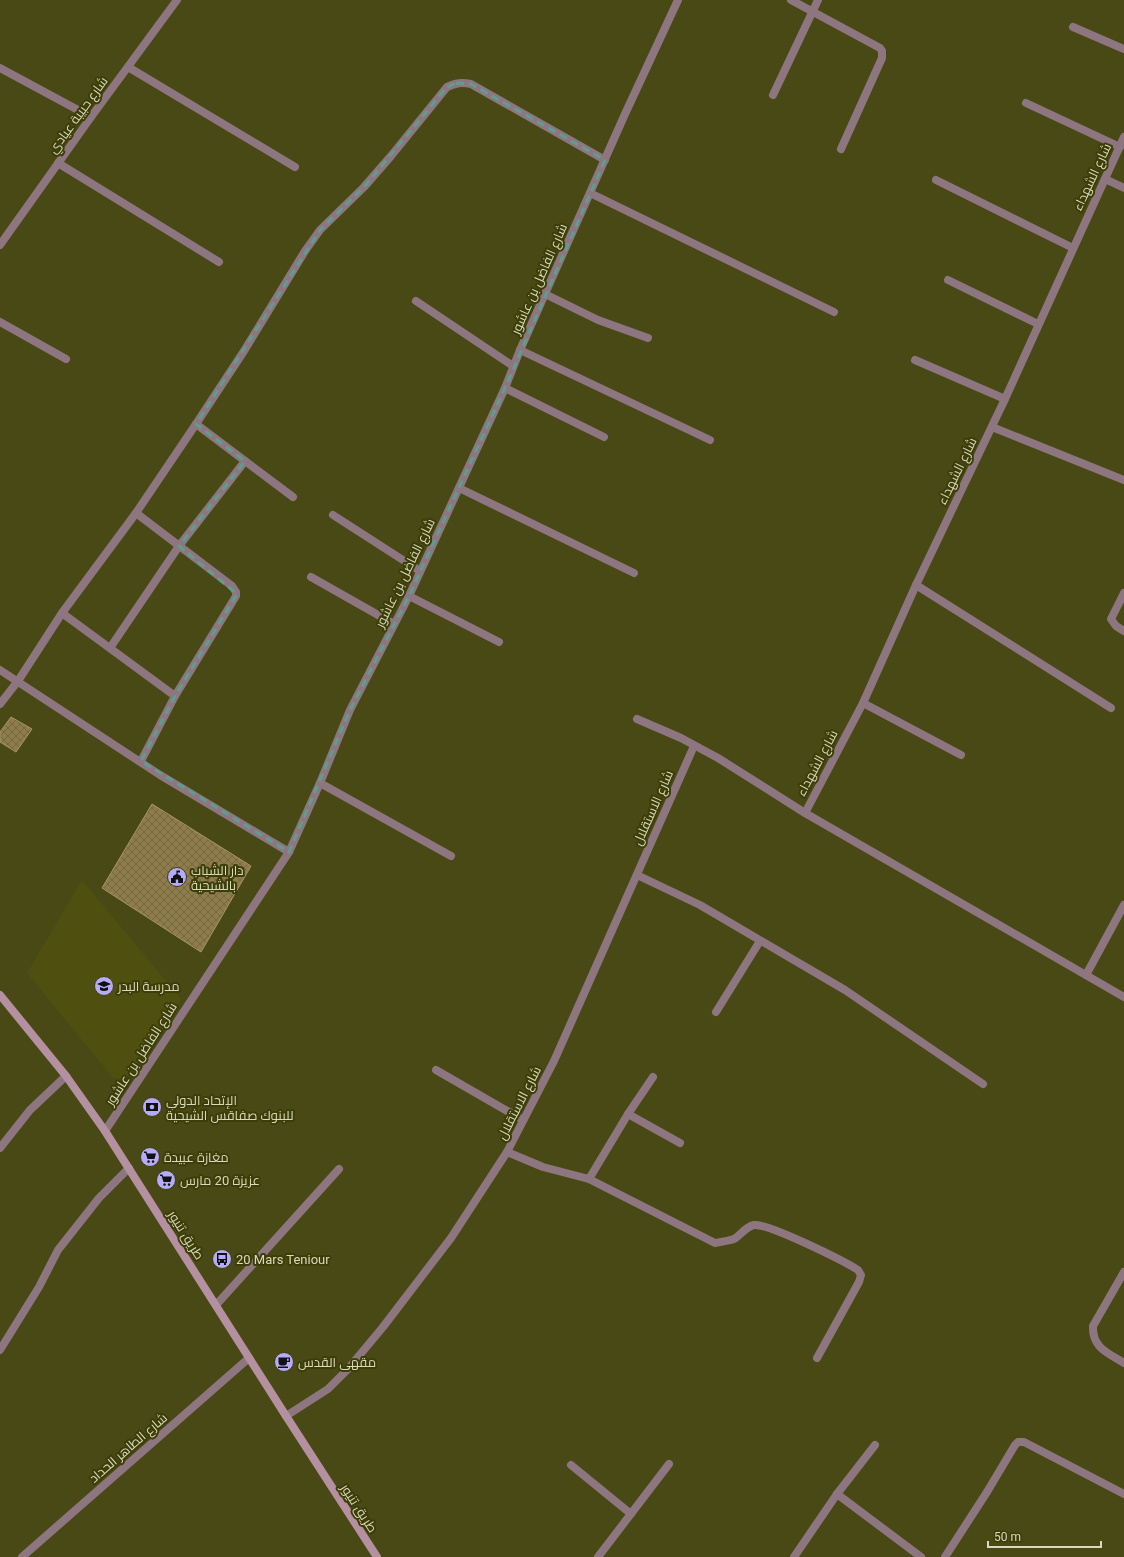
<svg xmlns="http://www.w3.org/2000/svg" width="1124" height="1557" font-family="Roboto,Cairo,sans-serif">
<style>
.built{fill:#4f4f10}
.building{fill:url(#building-cross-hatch);stroke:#a89562}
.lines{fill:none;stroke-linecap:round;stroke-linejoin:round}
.minor{stroke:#8d7680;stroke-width:8}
.tertiary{stroke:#8d7680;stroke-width:8}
.secondary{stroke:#b490a0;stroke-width:8}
.marked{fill:none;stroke:#5f9e8e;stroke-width:3;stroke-dasharray:8 5;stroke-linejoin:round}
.labels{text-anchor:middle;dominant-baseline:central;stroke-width:4;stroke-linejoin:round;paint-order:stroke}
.street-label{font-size:13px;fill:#d8dabf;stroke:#3d3e07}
.poi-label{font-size:13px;fill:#d8dabf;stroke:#3d3e07;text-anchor:start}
</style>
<defs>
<pattern id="building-cross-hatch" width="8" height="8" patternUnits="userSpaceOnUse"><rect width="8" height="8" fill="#8e7c4a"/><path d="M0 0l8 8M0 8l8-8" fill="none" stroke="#736744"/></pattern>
</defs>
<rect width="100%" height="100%" fill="#484915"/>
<polygon class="built" points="82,880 181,999 124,1080 113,1078 27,973"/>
<g class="building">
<polygon points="11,717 32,729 16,752 0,742 0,732"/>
<polygon points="152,804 251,866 201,952 102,888"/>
</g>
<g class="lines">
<g class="minor">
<polyline points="791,0 880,48 882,51 882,58 841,149"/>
<polyline points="1073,27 1124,49"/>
<polyline points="128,67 295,167"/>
<polyline points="0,68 91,117"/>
<polyline points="773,95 818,0"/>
<polyline points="1026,103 1120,147"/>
<polyline points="58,163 219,262"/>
<polyline points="1105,179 1124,188"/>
<polyline points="936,180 1073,248"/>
<polyline points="590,193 834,312"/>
<polyline points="948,280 1038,324"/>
<polyline points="545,294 598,320 648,338"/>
<polyline points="416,301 513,366"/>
<polyline points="0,322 66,359"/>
<polyline points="520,350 710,440"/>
<polyline points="915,360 1005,399"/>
<polyline points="505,388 604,437"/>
<polyline points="196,424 293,497"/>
<polyline points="992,427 1124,480"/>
<polyline points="459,488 634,573"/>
<polyline points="136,513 232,586 236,592 236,596 175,696 141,761"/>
<polyline points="333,515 420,571"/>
<polyline points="311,577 394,624"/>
<polyline points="916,585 1111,708"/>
<polyline points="1124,593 1111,619 1116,626 1124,631"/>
<polyline points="409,596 499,642"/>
<polyline points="62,613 175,696"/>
<polyline points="110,648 179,546 245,461"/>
<polyline points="0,670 160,775 289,852"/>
<polyline points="863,703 961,755"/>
<path d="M 0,704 L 18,681 L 62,613 L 136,513 L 196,424 L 244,351 L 305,251 L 320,230 L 364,187 L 391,156 L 447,87 C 456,83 461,82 471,84 L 605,160"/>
<polyline points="637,719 681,738 718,758 805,813 1124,997"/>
<polyline points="320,783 451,856"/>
<polyline points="805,813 863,703 916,585 1005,399 1124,137"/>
<polyline points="637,875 700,905 845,990 983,1084"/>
<polyline points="1086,975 1124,905"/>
<polyline points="716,1012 760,941"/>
<polyline points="436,1070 523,1120"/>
<polyline points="628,1114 680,1143"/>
<polyline points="105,1131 289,852 320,783 350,710 409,596 505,388 520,350 625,114 678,0"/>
<polyline points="0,1148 30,1110 66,1076"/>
<path d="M 507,1152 L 543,1167 L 589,1179 L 715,1243 C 721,1242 728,1241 734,1239 C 741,1235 745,1227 754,1225 C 768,1223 844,1261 858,1270 L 861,1275 L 859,1282 L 817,1358"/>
<polyline points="589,1179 628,1114 653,1077"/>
<path d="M 1124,1272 L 1093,1326 C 1092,1348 1108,1353 1124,1363"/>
<polyline points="216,1305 339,1169"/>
<polyline points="0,1350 39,1287 58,1250 99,1198 129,1168"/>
<polyline points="286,1416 328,1389 348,1369 383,1327 451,1238 507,1152 554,1061 694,746"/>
<polyline points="571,1465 631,1514"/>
<polyline points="837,1494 921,1557"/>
<polyline points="22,1557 249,1358"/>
<polyline points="598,1557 669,1464"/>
<polyline points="794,1557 837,1494 875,1445"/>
<polyline points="945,1557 987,1492 1015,1445 1018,1442 1024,1442 1124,1494"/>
</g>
<polyline class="tertiary" points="0,245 91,117 177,0"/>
<polyline class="secondary" points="0,995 66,1076 105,1131 286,1416 377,1557"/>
</g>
<path class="marked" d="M 456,83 L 471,84 L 605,160 L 505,388 L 409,596 L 350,710 L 289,852 L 141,761 L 175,696 L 237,594 L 179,546 L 245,461 L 196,424 L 320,230 L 364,187 L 447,87 Z"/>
<defs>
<g id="civic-disc" transform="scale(1)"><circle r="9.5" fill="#b6abf8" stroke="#3d3e07"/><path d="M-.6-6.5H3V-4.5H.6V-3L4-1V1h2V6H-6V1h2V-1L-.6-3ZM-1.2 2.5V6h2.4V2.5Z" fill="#111"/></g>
<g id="school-disc" transform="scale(1)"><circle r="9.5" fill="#b6abf8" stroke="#3d3e07"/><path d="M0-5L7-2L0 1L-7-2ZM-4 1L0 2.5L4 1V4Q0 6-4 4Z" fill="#111"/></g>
<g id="bank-disc" transform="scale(1)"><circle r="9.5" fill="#b6abf8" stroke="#3d3e07"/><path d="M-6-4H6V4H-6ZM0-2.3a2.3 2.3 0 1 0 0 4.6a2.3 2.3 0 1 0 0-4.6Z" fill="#111"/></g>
<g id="supermarket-disc" transform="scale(1)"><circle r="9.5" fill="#b6abf8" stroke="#3d3e07"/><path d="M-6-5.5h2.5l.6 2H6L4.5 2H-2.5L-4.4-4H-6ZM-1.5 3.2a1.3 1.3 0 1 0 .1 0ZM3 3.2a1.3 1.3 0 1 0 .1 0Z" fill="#111"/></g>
<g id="bus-disc" transform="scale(1)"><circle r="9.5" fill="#b6abf8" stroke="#3d3e07"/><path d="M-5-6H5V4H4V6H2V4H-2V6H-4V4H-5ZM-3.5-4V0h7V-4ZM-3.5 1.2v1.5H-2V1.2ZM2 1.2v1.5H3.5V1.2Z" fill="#111"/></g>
<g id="cafe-disc" transform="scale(1)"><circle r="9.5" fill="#b6abf8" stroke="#3d3e07"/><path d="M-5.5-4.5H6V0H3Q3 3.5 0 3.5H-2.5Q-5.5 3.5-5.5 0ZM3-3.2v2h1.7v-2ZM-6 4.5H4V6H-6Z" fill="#111"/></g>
</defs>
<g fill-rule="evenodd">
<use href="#civic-disc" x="177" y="877"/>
<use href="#school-disc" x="104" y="986"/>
<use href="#bank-disc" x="152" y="1107"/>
<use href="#supermarket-disc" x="150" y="1157"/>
<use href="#supermarket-disc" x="166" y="1180"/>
<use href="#bus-disc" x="222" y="1259"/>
<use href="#cafe-disc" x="284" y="1362"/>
</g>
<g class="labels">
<g class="street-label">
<text transform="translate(78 115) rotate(-54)">شارع حبيبة عيادي</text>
<text transform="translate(1092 177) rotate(-65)">شارع الشهداء</text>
<text transform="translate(539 279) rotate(-66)">شارع الفاضل بن عاشور</text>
<text transform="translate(957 471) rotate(-64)">شارع الشهداء</text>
<text transform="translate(405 573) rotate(-64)">شارع الفاضل بن عاشور</text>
<text transform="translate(817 763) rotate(-62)">شارع الشهداء</text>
<text transform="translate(653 808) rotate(-66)">شارع الاستقلال</text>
<text transform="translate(141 1054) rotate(-57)">شارع الفاضل بن عاشور</text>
<text transform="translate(519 1103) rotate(-63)">شارع الاستقلال</text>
<text transform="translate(186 1235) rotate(58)">طريق تنيور</text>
<text transform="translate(128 1448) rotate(-41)">شارع الطاهر الحداد</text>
<text transform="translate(359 1508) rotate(57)">طريق تنيور</text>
</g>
<g class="poi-label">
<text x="191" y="870">دار الشباب<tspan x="191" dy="15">بالشيحية</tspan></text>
<text x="118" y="986">مدرسة البدر</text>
<text x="166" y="1100">الإتحاد الدولي<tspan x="166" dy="15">للبنوك صفاقس الشيحية</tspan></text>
<text x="164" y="1157">مغازة عبيدة</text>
<text x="180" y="1180">عزيزة 20 مارس</text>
<text x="236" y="1259">20 Mars Teniour</text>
<text x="298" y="1362">مقهى القدس</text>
</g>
</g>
<path d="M988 1541v6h113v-6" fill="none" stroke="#d8dabf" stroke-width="2"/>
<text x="994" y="1541" font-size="12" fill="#d8dabf" stroke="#3d3e07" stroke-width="3" paint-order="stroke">50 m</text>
</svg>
